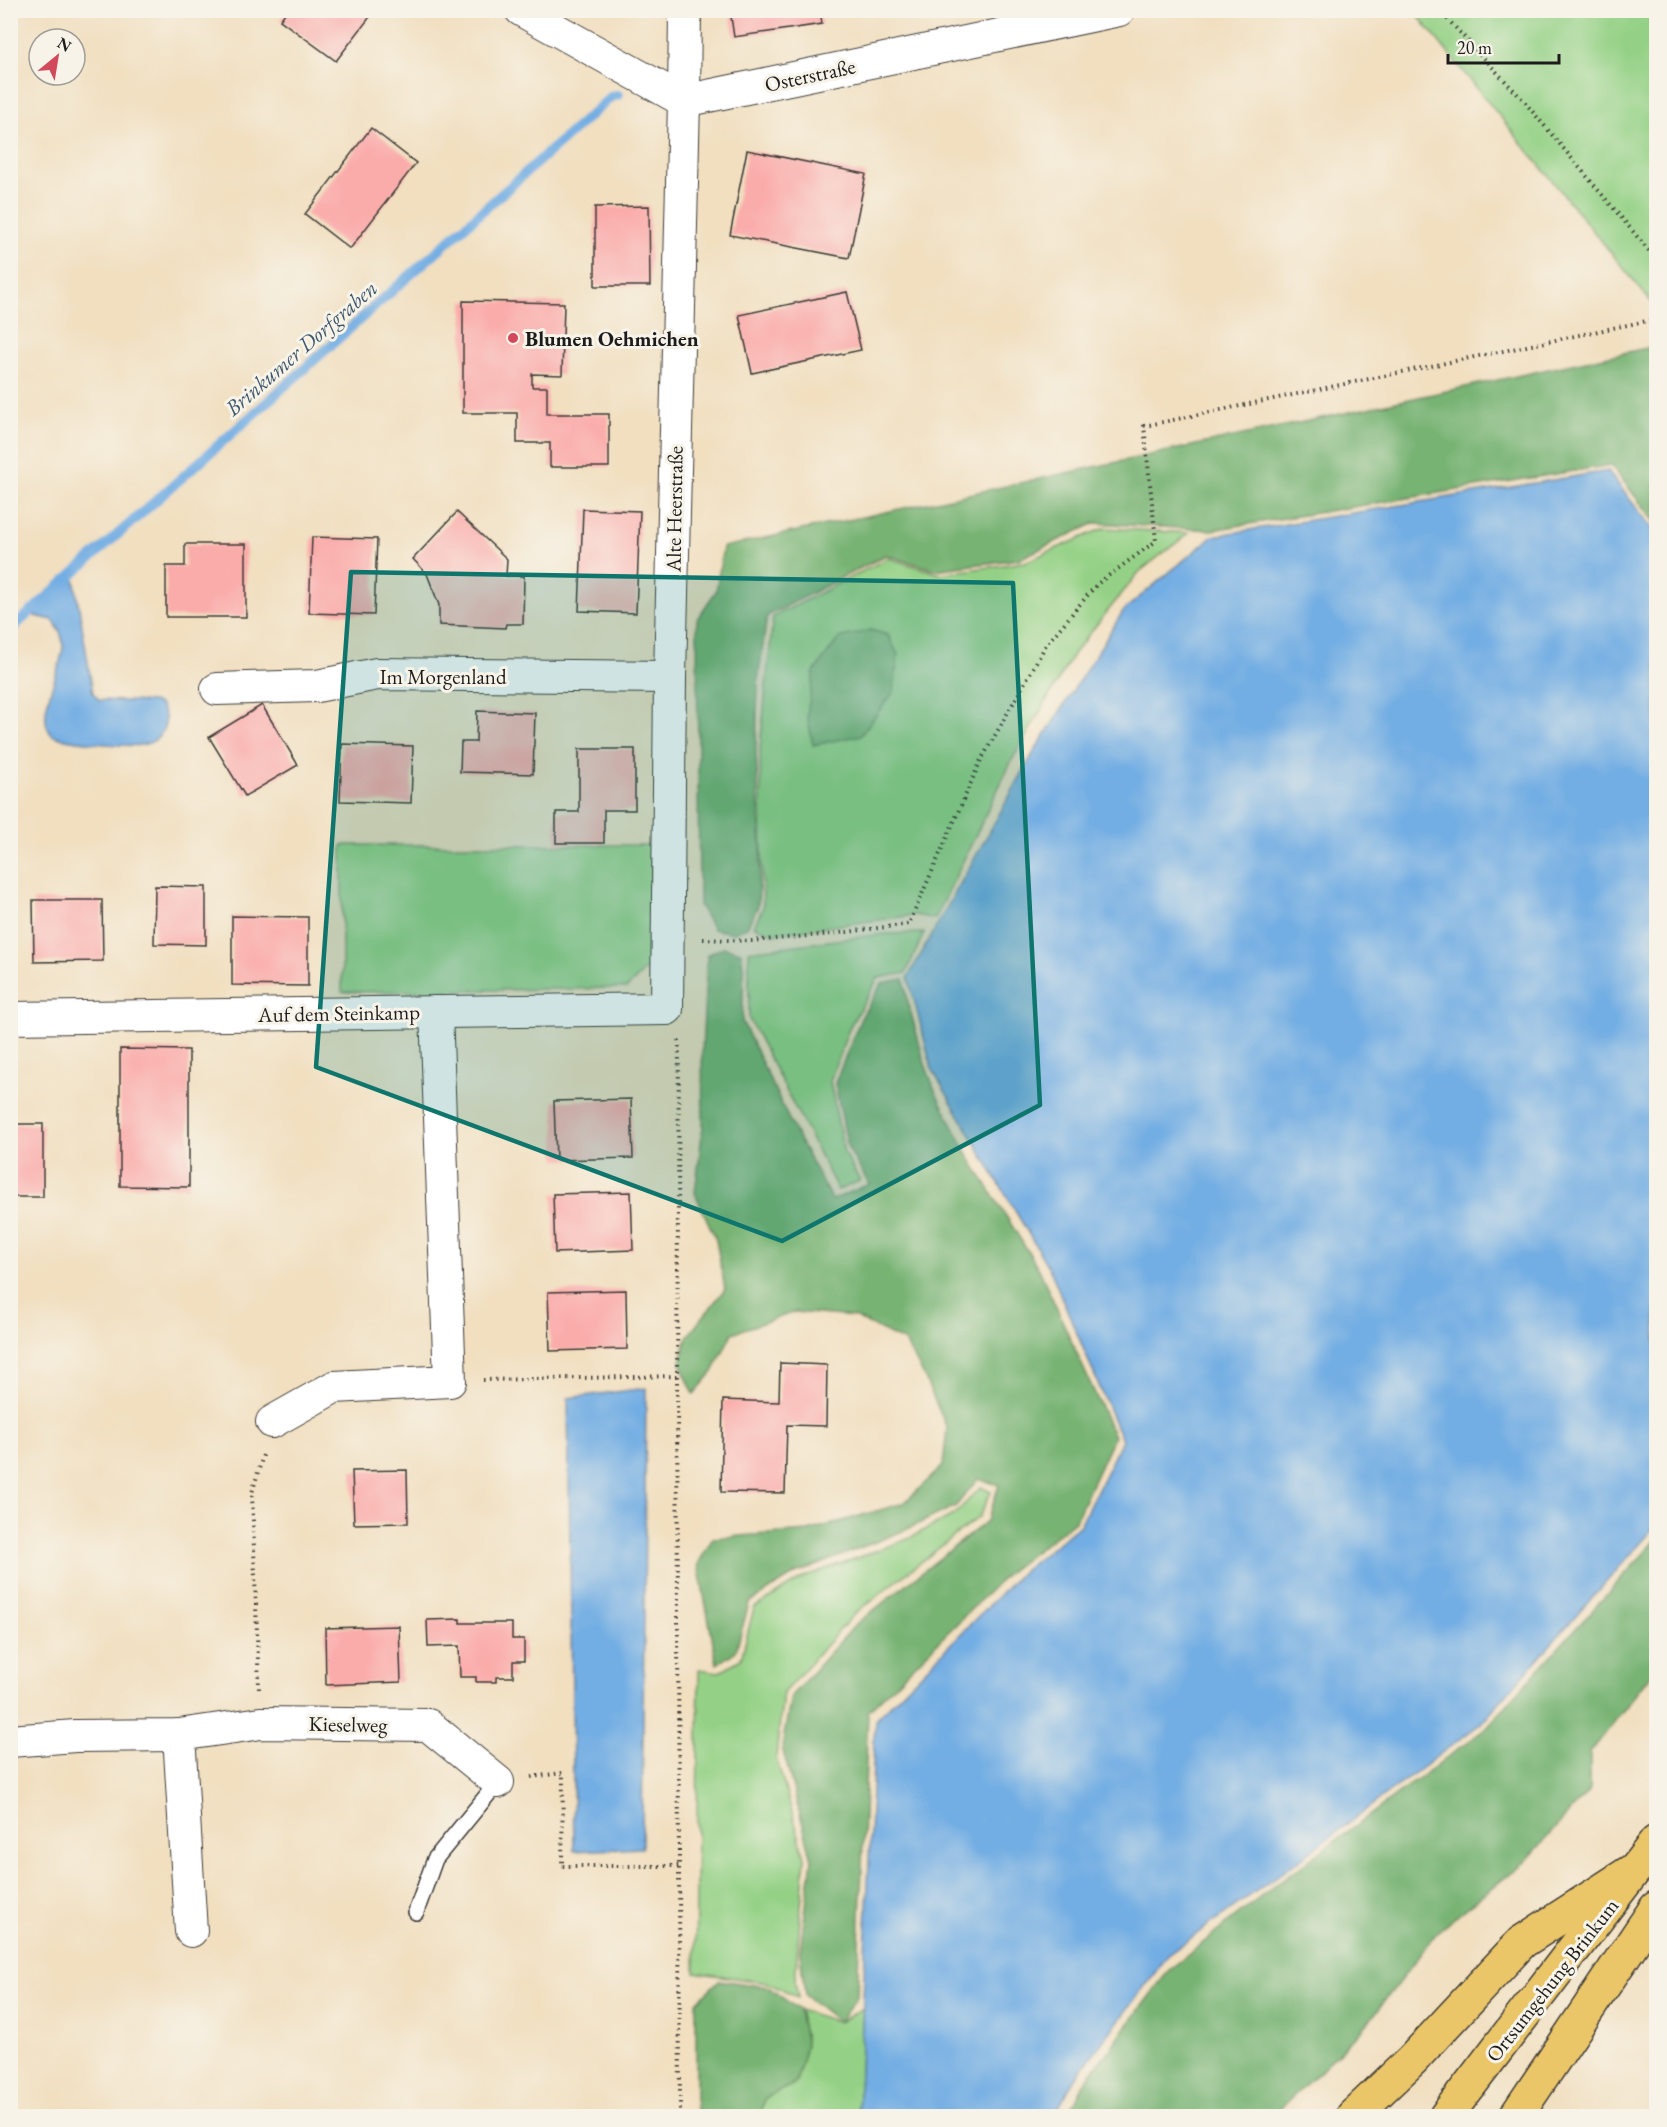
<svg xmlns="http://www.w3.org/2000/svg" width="1667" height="2127" font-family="'EB Garamond',serif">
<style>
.green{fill:#94d186;stroke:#587651;stroke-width:1.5}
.forest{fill:#77b373;stroke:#4a6848;stroke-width:1.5}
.water{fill:#72ade3;stroke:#476480;stroke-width:1.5}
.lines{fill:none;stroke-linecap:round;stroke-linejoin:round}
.stream{stroke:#72ade3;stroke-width:10}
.building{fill:#faacaa}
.service-casing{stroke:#3c3935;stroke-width:18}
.minor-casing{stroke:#3c3935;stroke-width:34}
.trunk-casing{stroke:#3c3935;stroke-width:36}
.path{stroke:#3c3935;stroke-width:4;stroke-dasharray:1.5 4.5;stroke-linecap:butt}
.service{stroke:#fff;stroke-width:15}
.minor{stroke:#fff;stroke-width:32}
.trunk{stroke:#ebc669;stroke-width:33}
.marked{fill:#0f766e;fill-opacity:0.2;stroke:#0f766e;stroke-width:4.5;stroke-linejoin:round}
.poi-dot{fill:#d1495b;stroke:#f7f3e8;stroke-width:2}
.labels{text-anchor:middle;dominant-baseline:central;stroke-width:6;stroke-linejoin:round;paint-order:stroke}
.street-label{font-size:21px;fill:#1c1c1c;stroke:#f7f3e8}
.poi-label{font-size:21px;font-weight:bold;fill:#1c1c1c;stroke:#f7f3e8;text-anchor:start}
.water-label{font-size:22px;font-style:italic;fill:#3e566c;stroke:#f7f3e8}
</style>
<rect width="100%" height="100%" fill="#f7f3e8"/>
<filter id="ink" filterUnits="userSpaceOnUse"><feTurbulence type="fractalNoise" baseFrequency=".0167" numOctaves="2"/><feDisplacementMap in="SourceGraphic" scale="12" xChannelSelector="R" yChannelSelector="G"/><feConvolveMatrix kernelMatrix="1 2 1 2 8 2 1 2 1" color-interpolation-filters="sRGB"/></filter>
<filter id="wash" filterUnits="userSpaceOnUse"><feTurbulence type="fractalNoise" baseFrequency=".008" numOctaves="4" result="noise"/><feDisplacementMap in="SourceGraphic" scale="24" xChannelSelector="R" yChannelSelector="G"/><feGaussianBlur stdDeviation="1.35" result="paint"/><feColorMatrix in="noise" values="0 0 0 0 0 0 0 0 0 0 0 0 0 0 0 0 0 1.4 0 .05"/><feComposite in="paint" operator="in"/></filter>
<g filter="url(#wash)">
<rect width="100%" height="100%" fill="#f1dfc0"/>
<g class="green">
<polygon points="1414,11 1656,11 1656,308"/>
<polygon points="1104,528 1189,533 1139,572 1074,653 1012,760 935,919 915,915 774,934 754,926 763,907 760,748 773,617 888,558 940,574 1025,562"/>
<polygon points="342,845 652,845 652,963 627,988 342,992"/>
<polygon points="924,933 906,973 878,978 850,1026 830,1081 844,1153 860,1181 838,1190 749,1019 749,951 884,934"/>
<polygon points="981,1487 991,1492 979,1517 854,1614 783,1693 776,1757 805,1857 795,1982 798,1998 768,1983 695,1972 699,1669 719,1672 741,1659 754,1608 804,1577 908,1539 955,1514"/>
<polygon points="863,2008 858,2116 760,2116 765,2098 806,2046 799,2010 839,2022"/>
</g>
<g class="forest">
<polygon points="1656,346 1656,523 1611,465 1212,530 1095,523 1019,559 935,570 886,555 767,616 758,681 756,752 761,852 758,906 747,927 732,933 713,929 699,905 697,619 716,591 723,547"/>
<polygon points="871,630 888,635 898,655 893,693 861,735 813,745 807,715 814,672 839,638"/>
<polygon points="723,947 741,952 744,972 742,1021 794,1130 832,1200 869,1184 848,1148 835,1083 861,1018 882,983 904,979 908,1002 925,1064 936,1093 971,1160 1039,1269 1114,1436 1075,1521 1011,1570 868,1711 857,1997 839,2022 805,1995 800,1952 812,1859 782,1747 791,1696 856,1624 987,1521 999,1485 978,1479 956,1506 905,1530 795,1574 749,1603 736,1651 717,1664 698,1564 713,1538 808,1531 904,1503 943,1466 947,1428 923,1374 905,1342 854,1317 795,1312 732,1333 713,1372 694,1394 680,1364 687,1337 725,1289 716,1240 695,1193 703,1126 702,1052 707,955"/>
<polygon points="1656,1540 1656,1668 1590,1753 1590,1789 1527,1860 1438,1931 1364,2028 1273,2116 1068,2116 1085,2082 1169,1970 1268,1891 1485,1729"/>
<polygon points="719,1980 768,1987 799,2010 806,2046 796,2083 765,2098 760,2116 696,2116 696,2003"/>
</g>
<g class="water">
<polygon points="1608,471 1656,533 1656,1526 1480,1724 1291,1866 1169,1954 1079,2073 1053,2116 858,2116 875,1720 1023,1571 1080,1525 1122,1440 1051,1272 932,1069 908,977 1033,754 1124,610 1213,536"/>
<path d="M 74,577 L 93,693 L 99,700 L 152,702 L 160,705 C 172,723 162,742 141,745 C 129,747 57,741 51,734 C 34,713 63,670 63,645 C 63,636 58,627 53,620 L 35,616 L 34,612 Z"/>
<polygon points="646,1388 642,1848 574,1851 568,1398"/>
</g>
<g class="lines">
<polyline class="stream" points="10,630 612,96 618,95"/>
</g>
<g id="blocks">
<g class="building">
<polygon points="287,10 369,10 373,13 336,61 280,20"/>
<polygon points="730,10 820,10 822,24 734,37"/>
<polygon points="371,128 416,163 350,249 305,214"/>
<polygon points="747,150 866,174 849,258 730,235"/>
<polygon points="649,206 650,286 595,286 595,207"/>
<polygon points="847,292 861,350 752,373 739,315"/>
<polygon points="463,301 564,303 562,375 532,374 532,387 547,387 547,414 609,414 609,467 550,467 550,443 517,443 517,413 463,413"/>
<polygon points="583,509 640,511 636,613 579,611"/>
<polygon points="457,512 507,559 506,576 524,576 523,624 506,624 505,628 439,625 439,605 427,574 413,559"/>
<polygon points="312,537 377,539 374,615 309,613"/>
<polygon points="185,544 246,544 246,617 166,617 166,566 185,566"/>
<polygon points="262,705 298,765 245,796 209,737"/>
<polygon points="477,711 535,713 533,774 460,772 461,742 476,742"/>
<polygon points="342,744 413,746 411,803 340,801"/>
<polygon points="579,749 635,749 635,810 604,810 604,843 556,843 556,812 579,812"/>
<polygon points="155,886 206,887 206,945 154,944"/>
<polygon points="33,900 102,900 103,961 34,962"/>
<polygon points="232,916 308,917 308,986 232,985"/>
<polygon points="120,1049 189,1050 189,1187 120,1186"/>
<polygon points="631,1099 633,1158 556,1160 554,1101"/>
<rect x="10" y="1124" width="33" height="73"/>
<polygon points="631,1192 633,1250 555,1253 553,1194"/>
<polygon points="626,1290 627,1349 550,1351 548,1292"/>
<polygon points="780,1363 827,1365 826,1426 787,1425 785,1493 721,1492 723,1400 779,1402"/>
<polygon points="407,1470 408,1523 354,1524 352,1471"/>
<polygon points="460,1619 460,1623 512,1623 512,1639 524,1639 524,1661 513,1661 513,1677 496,1677 496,1682 476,1682 476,1677 460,1677 459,1646 428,1647 427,1620"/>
<polygon points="399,1626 401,1682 326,1685 325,1628"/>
</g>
</g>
</g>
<g filter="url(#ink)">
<use href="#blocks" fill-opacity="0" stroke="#3c3935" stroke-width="1.5"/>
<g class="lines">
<g class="service-casing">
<polyline id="service" points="416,1912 435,1859 498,1782"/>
</g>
<g class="minor-casing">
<g id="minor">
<polyline points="521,10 684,101 1119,10"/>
<polyline points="217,689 317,686 377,674 670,677"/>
<polyline points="10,1018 667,1009 670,677 684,101 685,10"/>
<polyline points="272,1422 334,1387 450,1381 436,1012"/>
<polyline points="179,1735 191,1931"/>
<polyline points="10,1741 75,1736 179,1735 261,1723 428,1725 498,1782"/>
</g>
</g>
<g class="trunk-casing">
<g id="trunk">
<polyline points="1353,2116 1412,2060 1522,1942 1638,1867"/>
<polyline points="1446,2116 1656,1842"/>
<polyline points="1516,2116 1656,1908"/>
</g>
</g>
<g class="path">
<polyline points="1439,10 1522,99 1656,259"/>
<polyline points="703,939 751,941 832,934 909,924 980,762 1046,645 1097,584 1156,541 1144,426 1656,319"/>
<polyline points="679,1040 677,1376 680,2116"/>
<polyline points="483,1380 677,1376"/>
<polyline points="259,1689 252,1493 263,1455"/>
<polyline points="531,1777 563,1773 562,1866 679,1866"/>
</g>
<use href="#service" class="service"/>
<use href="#minor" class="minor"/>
<use href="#trunk" class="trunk"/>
</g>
</g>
<path class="marked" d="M 351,572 L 1013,583 L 1040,1105 L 782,1241 L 316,1067 Z"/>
<circle class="poi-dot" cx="513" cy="338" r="6"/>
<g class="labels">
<g class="street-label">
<text transform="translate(810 75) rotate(-12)">Osterstraße</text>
<text transform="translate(674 509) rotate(-89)">Alte Heerstraße</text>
<text x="443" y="676">Im Morgenland</text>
<text transform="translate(339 1013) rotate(-1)">Auf dem Steinkamp</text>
<text transform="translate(348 1724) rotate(1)">Kieselweg</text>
<text transform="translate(1552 1980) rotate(-52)">Ortsumgehung Brinkum</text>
</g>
<g class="poi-label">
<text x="525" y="338">Blumen Oehmichen</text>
</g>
<g class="water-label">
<text transform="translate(301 348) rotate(-41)">Brinkumer Dorfgraben</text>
</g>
</g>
<rect width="1667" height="2127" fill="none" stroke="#f7f3e8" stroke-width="36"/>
<g transform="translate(57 57) rotate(30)"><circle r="28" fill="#f7f3e8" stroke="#9f9d96" stroke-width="1.5"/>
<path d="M0-4.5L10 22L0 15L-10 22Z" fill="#d1495b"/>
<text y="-9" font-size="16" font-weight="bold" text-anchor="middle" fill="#1c1c1c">N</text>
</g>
<path d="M1448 54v9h111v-9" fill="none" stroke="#1c1c1c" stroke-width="3"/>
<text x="1457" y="54" font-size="18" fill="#1c1c1c" stroke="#f7f3e8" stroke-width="4.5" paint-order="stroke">20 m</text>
</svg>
